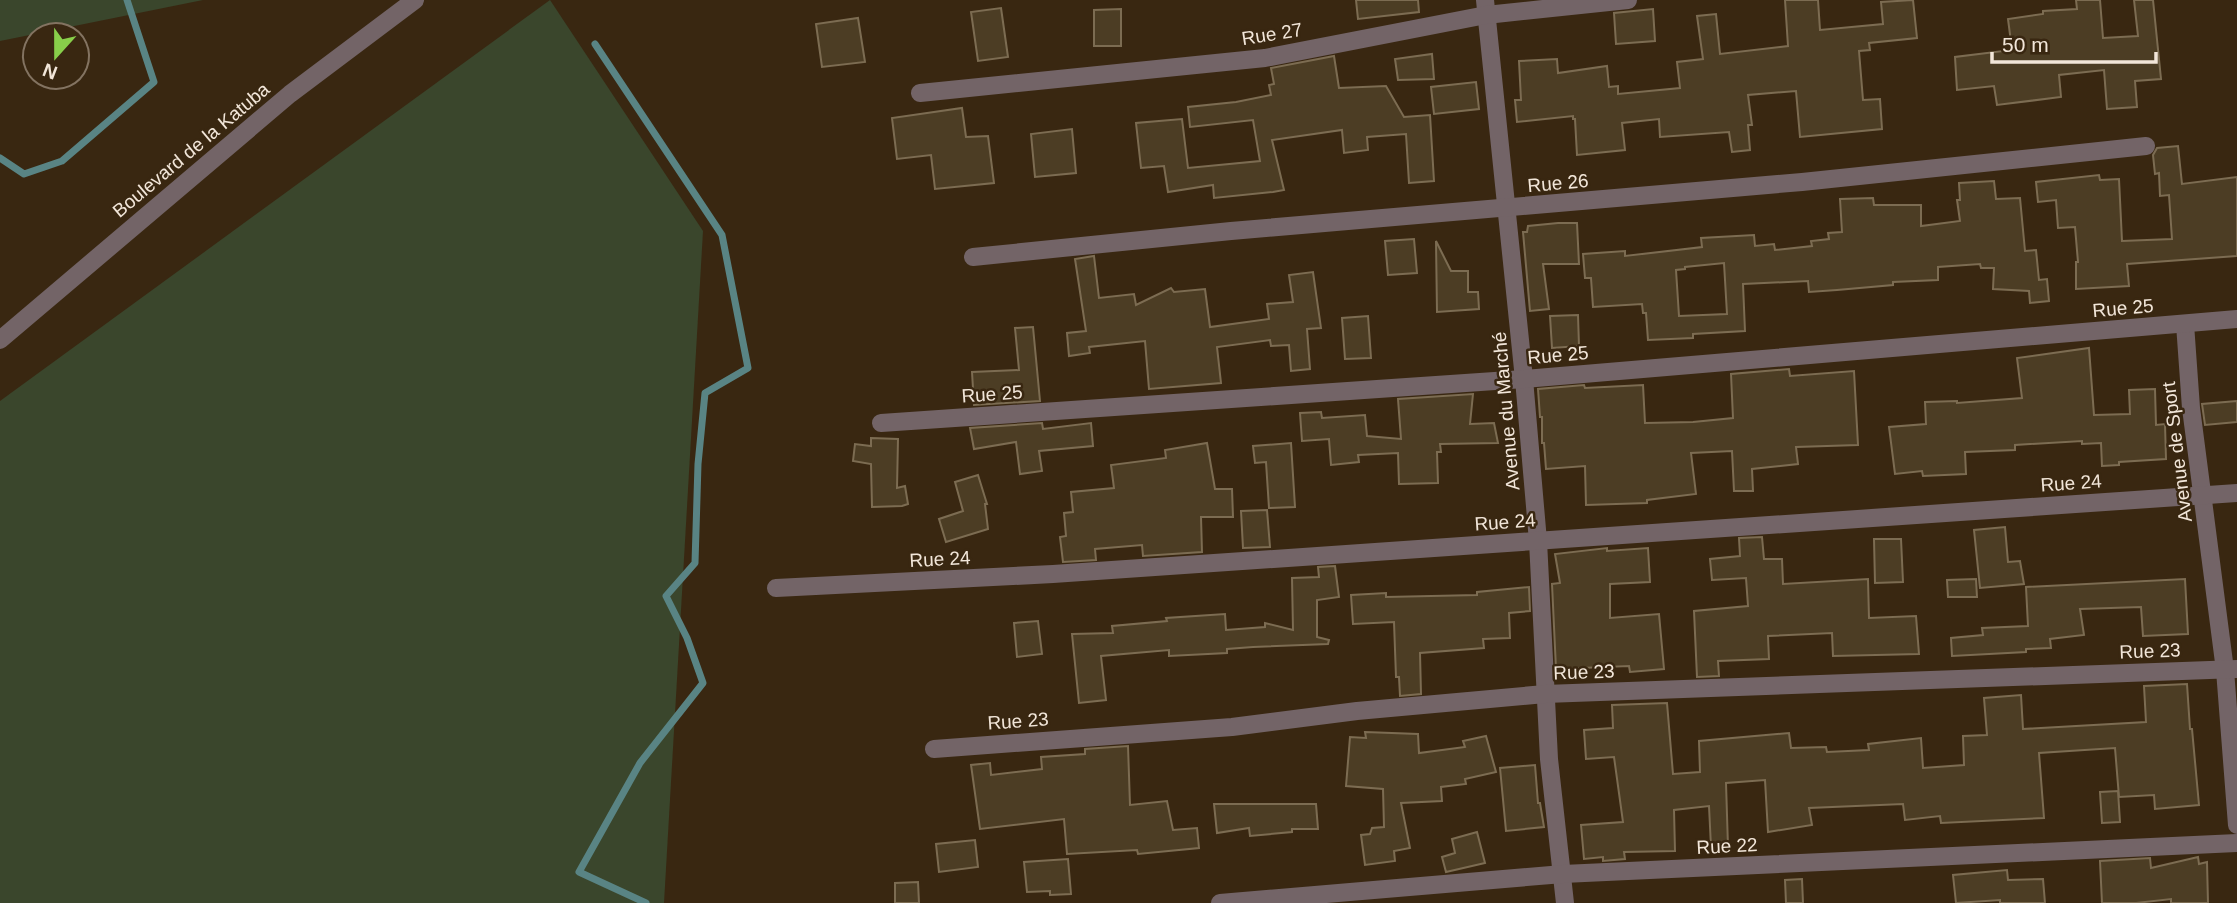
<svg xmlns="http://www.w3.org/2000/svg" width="2237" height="903" font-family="Helvetica,sans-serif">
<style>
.green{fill:#3a462c}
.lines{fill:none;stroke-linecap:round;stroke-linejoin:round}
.stream{stroke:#598484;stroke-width:7}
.building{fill:#4c3d24;stroke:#7c6c52;stroke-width:2;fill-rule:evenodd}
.minor{stroke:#736467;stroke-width:18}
.labels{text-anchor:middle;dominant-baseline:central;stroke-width:5;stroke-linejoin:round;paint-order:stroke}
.street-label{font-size:19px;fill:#f2e6d9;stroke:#392711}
</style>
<rect width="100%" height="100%" fill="#392711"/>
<g class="green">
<polygon points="0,0 203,0 0,41"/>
<polygon points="550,0 703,231 664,903 0,903 0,401"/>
</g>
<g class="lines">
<g class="stream">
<polyline points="595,44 722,235 748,368 705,393 698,464 695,563 666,596 687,638 703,683 640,763 579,872 646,903"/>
<polyline points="0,158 24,174 62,161 154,82 127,0"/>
</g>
</g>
<g class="building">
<polygon points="1356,0 1418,0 1419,12 1358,19"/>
<polygon points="1785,0 1818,0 1820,30 1883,24 1881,2 1913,0 1917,38 1869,43 1870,50 1859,51 1863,100 1880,99 1882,129 1800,137 1796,91 1748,95 1752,125 1748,125 1750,150 1732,152 1729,132 1660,137 1659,119 1622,123 1625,150 1577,155 1575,119 1573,119 1573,116 1517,122 1515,100 1521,100 1519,61 1557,59 1558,73 1607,66 1609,87 1618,86 1618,94 1680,88 1677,62 1703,59 1697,16 1716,14 1720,54 1788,46"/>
<polygon points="2076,0 2100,0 2103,38 2138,36 2134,0 2153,0 2161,79 2135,81 2137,107 2107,109 2104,70 2059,75 2061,97 1997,105 1994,86 1957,90 1955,57 2012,50 2008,19 2043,14 2043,11 2077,9"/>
<polygon points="1001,8 1008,57 978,61 971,12"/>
<polygon points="1121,9 1121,46 1094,46 1094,10"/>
<polygon points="1653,9 1655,41 1616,44 1614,13"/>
<polygon points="858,18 865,62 822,67 816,24"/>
<polygon points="1432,54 1434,79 1398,80 1395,59"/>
<polygon points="1334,56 1339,88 1386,86 1404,117 1430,115 1434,181 1409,183 1406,134 1367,137 1368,150 1344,153 1342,130 1272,140 1284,190 1273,192 1214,198 1213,185 1168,192 1164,166 1141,168 1136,123 1182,119 1188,168 1260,161 1253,120 1190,127 1188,107 1236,102 1271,95 1269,85 1274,84 1271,68"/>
<polygon points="1476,82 1479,109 1434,114 1431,87"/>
<polygon points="962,108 966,137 988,136 994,183 935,189 931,155 897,159 892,118"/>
<polygon points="1072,129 1076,173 1035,177 1031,134"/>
<polygon points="2178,146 2182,184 2237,177 2237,256 2127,264 2129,286 2076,289 2076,262 2078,262 2075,227 2058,228 2056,200 2038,202 2036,182 2099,175 2100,180 2119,179 2122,241 2172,239 2169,195 2160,196 2159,173 2155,174 2153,155 2157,148"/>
<path d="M 1994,181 L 1996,199 L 2020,198 L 2025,251 L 2036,250 L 2039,280 L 2047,279 L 2049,301 L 2030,303 L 2029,291 L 1993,289 L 1994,268 L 1981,268 L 1980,264 L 1938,267 L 1938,280 L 1893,282 L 1893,285 L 1837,290 L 1809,292 L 1808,281 L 1743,284 L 1745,331 L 1693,334 L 1693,338 L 1648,340 L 1646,313 L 1643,313 L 1642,304 L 1593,307 L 1591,278 L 1585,278 L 1583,254 L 1625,251 L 1625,256 L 1702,247 L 1701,238 L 1754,235 L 1755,246 L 1774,244 L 1775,250 L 1812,246 L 1811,241 L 1829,239 L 1828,233 L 1842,232 L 1840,199 L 1873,198 L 1874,205 L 1921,205 L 1921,226 L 1960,221 L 1957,200 L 1960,200 L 1959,183 ZM 1724,263 L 1727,314 L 1679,316 L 1676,270 L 1685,269 L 1685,267 Z"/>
<polygon points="1558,223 1577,223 1579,264 1543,264 1549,309 1530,311 1523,232 1527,232 1528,226"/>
<polygon points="1414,239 1417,273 1388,275 1385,241"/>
<polygon points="1436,241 1451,271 1468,271 1468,292 1478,292 1479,309 1437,312"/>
<polygon points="1094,256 1099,298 1134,294 1136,305 1171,288 1174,292 1205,289 1210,327 1269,319 1267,304 1293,302 1289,275 1313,272 1321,328 1307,329 1310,369 1291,371 1289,345 1271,346 1270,340 1217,347 1221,383 1149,389 1145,341 1089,347 1090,353 1069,356 1067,333 1086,331 1075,259"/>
<polygon points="1578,315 1579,346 1552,348 1550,316"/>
<polygon points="1368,316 1371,358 1345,359 1342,318"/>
<polygon points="1033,327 1040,401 974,405 972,372 1019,370 1015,328"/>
<polygon points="2089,348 2094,415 2130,414 2129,390 2155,389 2156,425 2165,424 2166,459 2119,462 2119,465 2102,466 2101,443 2082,444 2082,441 2015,445 2015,450 1965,452 1966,474 1923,476 1922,471 1895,474 1889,427 1926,424 1925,402 1957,401 1957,403 2022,398 2017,358"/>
<polygon points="1789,369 1790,376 1854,371 1858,445 1796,447 1798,464 1752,469 1753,491 1734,491 1732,451 1691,453 1696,494 1647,500 1647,503 1586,505 1585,466 1546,469 1544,443 1542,443 1542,417 1540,417 1538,389 1584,385 1585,388 1643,385 1645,423 1693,422 1733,418 1731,374"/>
<polygon points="1473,394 1470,424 1494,423 1498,443 1440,444 1441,452 1437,452 1438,483 1399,484 1398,453 1358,455 1359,462 1331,465 1329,439 1302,441 1300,413 1321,412 1322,418 1365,415 1367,436 1401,439 1398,399"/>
<polygon points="2237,401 2237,422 2205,425 2202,404"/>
<polygon points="1042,423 1043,429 1091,423 1093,446 1039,451 1042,471 1020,474 1016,442 974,449 970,428"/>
<polygon points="871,438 898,439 897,488 905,486 908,504 902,506 872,507 871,464 853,461 855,444 871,446"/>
<polygon points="1207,443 1215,489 1232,489 1233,517 1201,517 1202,552 1143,556 1142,545 1095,549 1096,560 1063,562 1060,537 1066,536 1064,513 1073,512 1071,492 1114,488 1111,465 1166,458 1165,450"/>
<polygon points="1291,443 1295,507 1269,508 1266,462 1255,463 1253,446"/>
<polygon points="978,475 987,504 985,504 988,529 946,542 939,519 963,511 955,482"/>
<polygon points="1267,510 1270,547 1243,548 1241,511"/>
<polygon points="2005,527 2008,562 2020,561 2024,584 1980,588 1974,530"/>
<polygon points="1762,537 1764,559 1782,559 1783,584 1868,579 1869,618 1916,616 1919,654 1833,656 1832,633 1768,636 1769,659 1718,661 1719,676 1697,677 1694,611 1748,606 1746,578 1712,580 1710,559 1740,556 1739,538"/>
<polygon points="1874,539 1901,539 1903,582 1875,583"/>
<polygon points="1607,548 1607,551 1648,548 1650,582 1610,584 1610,618 1659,614 1664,669 1630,672 1629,666 1556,669 1552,584 1560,583 1555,554"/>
<polygon points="1335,566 1339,597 1317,600 1317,637 1329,640 1328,644 1253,647 1227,649 1227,653 1169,656 1169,650 1101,656 1106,700 1079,703 1072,634 1113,633 1112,626 1167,621 1166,618 1225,614 1226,630 1265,627 1265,623 1293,630 1292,578 1319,577 1318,567"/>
<polygon points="1976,579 1977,597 1948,597 1947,580"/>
<polygon points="2185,579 2188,634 2143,636 2141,607 2080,609 2084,635 2050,639 2051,648 2026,649 2026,652 1952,656 1951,638 1983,635 1982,628 2028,626 2026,587"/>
<polygon points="1529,587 1530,611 1509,613 1510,638 1483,639 1484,648 1420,653 1421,694 1400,696 1399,677 1396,677 1394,622 1353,624 1351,595 1386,593 1386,597 1477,595 1477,592"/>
<polygon points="1038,621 1042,654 1017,657 1014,623"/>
<polygon points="2187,684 2190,729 2192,729 2199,805 2155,809 2154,795 2119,797 2115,748 2039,753 2044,818 1941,823 1940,816 1905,820 1903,804 1809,808 1812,825 1768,832 1765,780 1726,783 1728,847 1711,847 1709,806 1674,810 1675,851 1624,852 1625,859 1603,861 1603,857 1584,859 1581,825 1623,822 1614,757 1586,759 1584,730 1613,728 1612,705 1667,703 1673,774 1700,772 1699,741 1789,733 1791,748 1826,747 1827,752 1869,750 1868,744 1921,738 1923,768 1964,765 1963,736 1987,735 1984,698 2021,695 2023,729 2146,722 2144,686"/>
<polygon points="1365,732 1418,734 1419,753 1465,747 1463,741 1486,736 1496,772 1465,779 1466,784 1441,787 1442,801 1401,803 1410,848 1394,851 1395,861 1365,865 1361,835 1370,834 1372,828 1384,827 1383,789 1346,786 1350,737 1366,738"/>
<polygon points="1128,746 1130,805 1167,801 1173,830 1197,828 1199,848 1138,854 1137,850 1067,854 1064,819 980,829 971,765 990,763 991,775 1042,769 1041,757 1085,754 1085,749"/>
<polygon points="1535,765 1538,803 1540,803 1544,827 1506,831 1500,768"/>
<polygon points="2118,791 2120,822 2102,823 2100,792"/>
<polygon points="1214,804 1316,804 1318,829 1292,829 1292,832 1250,836 1249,828 1217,833"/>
<polygon points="1477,832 1485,863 1446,872 1442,857 1455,853 1452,839"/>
<polygon points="975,840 978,867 939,872 936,844"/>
<polygon points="2198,857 2199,864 2207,862 2208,903 2171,903 2171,899 2136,903 2102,903 2100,861 2150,858 2151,868"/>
<polygon points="1068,859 1071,894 1050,895 1050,891 1027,892 1024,862"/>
<polygon points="2007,870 2008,880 2043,879 2045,903 2000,903 2000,900 1956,903 1953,875"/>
<polygon points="1802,879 1803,903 1786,903 1785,880"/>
<polygon points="918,882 919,903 895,903 895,883"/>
</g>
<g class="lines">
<g class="minor">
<polyline points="1485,0 1524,379 1538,541 1549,759 1565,903"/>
<polyline points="920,93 1265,58 1486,15 1628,0"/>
<polyline points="973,257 1231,231 1802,182 2146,146"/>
<polyline points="2185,324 2191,408 2225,670 2237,825"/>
<polyline points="0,340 290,94 415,0"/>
<polyline points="881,423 1524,379 2237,319"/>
<polyline points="776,588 1053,574 2237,493"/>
<polyline points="934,749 1232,727 1357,711 1545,694 2237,669"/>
<polyline points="1220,903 1563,874 2237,843"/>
</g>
</g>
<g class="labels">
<g class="street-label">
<text transform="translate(1272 34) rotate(-9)">Rue 27</text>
<text transform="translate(191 150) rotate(-40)">Boulevard de la Katuba</text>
<text transform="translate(1558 183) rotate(-5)">Rue 26</text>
<text transform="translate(2123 308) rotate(-5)">Rue 25</text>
<text transform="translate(1558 355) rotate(-5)">Rue 25</text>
<text transform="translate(992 394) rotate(-4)">Rue 25</text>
<text transform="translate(1506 411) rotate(-95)">Avenue du Marché</text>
<text transform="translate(2177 452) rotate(-97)">Avenue de Sport</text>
<text transform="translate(2071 483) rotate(-4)">Rue 24</text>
<text transform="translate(1505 522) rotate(-4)">Rue 24</text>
<text transform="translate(940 559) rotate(-3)">Rue 24</text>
<text transform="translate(2150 651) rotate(-2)">Rue 23</text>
<text transform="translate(1584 672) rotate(-2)">Rue 23</text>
<text transform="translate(1018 721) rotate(-4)">Rue 23</text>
<text transform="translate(1727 846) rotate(-3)">Rue 22</text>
</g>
</g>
<g transform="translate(56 56) rotate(201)"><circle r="33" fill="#392711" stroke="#837361" stroke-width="2"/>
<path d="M0-5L12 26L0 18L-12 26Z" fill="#88cf4a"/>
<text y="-10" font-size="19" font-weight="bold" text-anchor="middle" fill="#f2e6d9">N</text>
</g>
<path d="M1992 52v10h164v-10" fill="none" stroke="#f2e6d9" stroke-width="3.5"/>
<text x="2002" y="52" font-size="21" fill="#f2e6d9" stroke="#392711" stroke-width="5" paint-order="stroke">50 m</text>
</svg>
